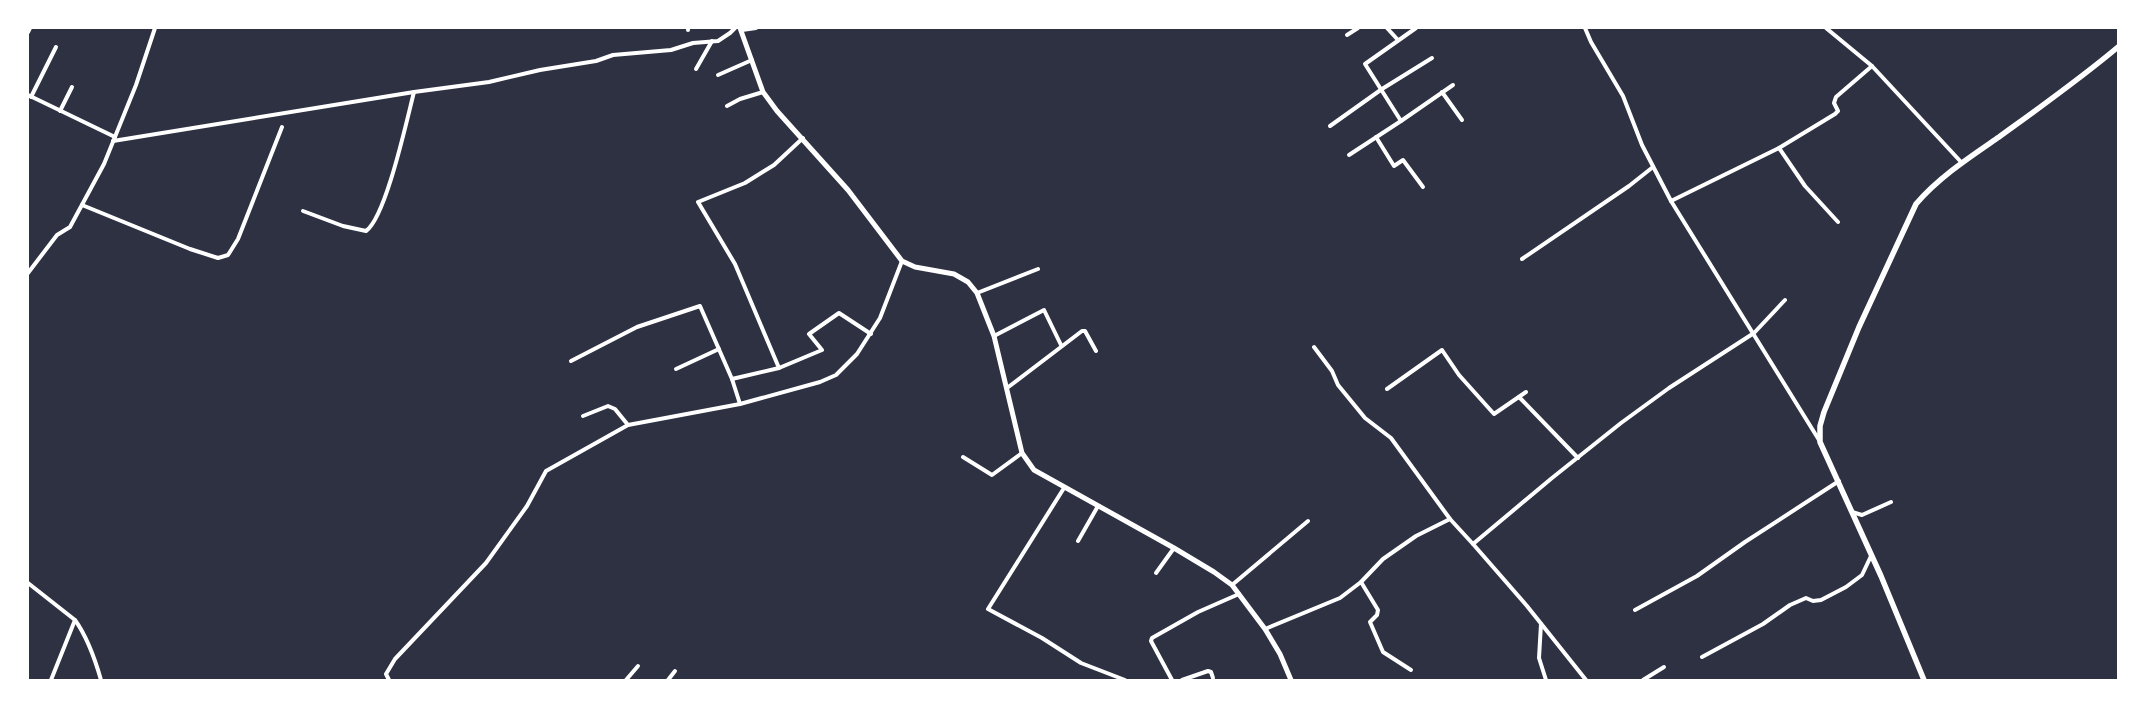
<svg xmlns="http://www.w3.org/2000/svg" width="2146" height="708" font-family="'Source Sans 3',sans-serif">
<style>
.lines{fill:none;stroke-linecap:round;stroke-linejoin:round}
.minor{stroke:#fff;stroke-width:4}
.tertiary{stroke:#fff;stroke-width:5}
.secondary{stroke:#fff;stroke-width:5.5}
</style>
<rect width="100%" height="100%" fill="#2d3142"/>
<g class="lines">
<g class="minor">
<polyline points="688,28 688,30"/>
<polyline points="1387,28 1398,40"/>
<polyline points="1416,28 1365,64 1401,121 1453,85"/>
<polyline points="1585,28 1591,42 1623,96 1642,145 1671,201 1819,440"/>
<polyline points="1826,28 1872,66 1962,163"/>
<polyline points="742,30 756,28"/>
<polyline points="28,32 30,28"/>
<polyline points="1347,35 1358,28"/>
<polyline points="696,69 712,41"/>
<polyline points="718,75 752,60"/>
<polyline points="1442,92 1462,120"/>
<polyline points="28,95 115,137"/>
<polyline points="31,97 56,47"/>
<polyline points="727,106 740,99 763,92"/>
<polyline points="60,111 72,87"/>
<polyline points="1330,126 1382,89 1432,58"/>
<polyline points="1376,137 1394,166 1403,160 1423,187"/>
<polyline points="113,141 414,92 489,82 540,70 596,61 613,55 671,50 693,43 718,41 730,33 735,28"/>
<polyline points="1779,148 1805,186 1838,222"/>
<polyline points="1349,155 1401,121"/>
<polyline points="1671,201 1779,148 1835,114 1838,111 1834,103 1836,97 1872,66"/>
<polyline points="82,205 190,249 218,258 228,255 238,239 282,127"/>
<path d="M 303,211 L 343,226 L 366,231 C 386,217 407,119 414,92"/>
<polyline points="1522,259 1629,186 1653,167"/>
<polyline points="28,273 57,235 70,227 104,164 136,85 155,28"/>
<polyline points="977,293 1038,269"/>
<polyline points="994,336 1044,310 1061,345"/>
<polyline points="1314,347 1332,371 1338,385 1365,418 1391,438 1450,519"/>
<polyline points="571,361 637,327 700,306 732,379 740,404"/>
<polyline points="779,368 735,264 698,202 745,183 774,165 803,138"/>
<polyline points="676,369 719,349"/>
<polyline points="732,379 779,368 822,350 809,334 839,313 871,334"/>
<polyline points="1007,388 1082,331 1085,331 1096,351"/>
<polyline points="1387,389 1442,350 1459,375 1494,414 1526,392"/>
<polyline points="1519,397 1578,458"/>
<polyline points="583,416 608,406 615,409 628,425"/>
<polyline points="963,457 992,475 1022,453"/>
<polyline points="1064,488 988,609 1042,638 1081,663 1125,680"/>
<polyline points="1852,512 1862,515 1891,502"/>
<polyline points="1078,541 1098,506"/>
<polyline points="1473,544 1527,606 1586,680"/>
<polyline points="1156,573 1174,548"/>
<polyline points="1361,582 1378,610 1377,615 1370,622 1383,652 1411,670"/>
<path d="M 28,583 L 75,620 C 88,638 95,659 101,680"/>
<polyline points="1232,585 1308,521"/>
<polyline points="1635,610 1697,576 1745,542 1839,481"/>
<polyline points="1541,624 1539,658 1546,680"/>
<polyline points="1265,629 1340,598 1361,582 1383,559 1416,536 1450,519 1473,544 1552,478 1621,423 1669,388 1754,333 1785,300"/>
<polyline points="1702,657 1763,624 1790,605 1806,598 1813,601 1821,600 1846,587 1862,575 1871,556"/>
<polyline points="51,680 75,620"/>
<polyline points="389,680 386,674 395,659 486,563 527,506 546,471 628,425 740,404 820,382 836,375 857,354 880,318 902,261"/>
<polyline points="626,680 638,666"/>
<polyline points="668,680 675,671"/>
<polyline points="1172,680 1151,641 1152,638 1198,612 1239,594"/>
<polyline points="1182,680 1208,671 1211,672 1213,678"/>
<polyline points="1643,680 1664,667"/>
</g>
<polyline class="tertiary" points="740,28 763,92 777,111 848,190 902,261 915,267 954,274 968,282 977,293 994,336 1022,453 1034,470 1174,548 1214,572 1232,585 1265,629 1280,654 1291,680"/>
<path class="secondary" d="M 1924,680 L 1881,576 L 1820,442 L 1820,426 L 1824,412 L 1859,327 L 1916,204 C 1939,177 1970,157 1999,137 C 2039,108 2080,79 2118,47"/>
</g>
<rect width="2146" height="708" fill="none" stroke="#ffffff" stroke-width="58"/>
</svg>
